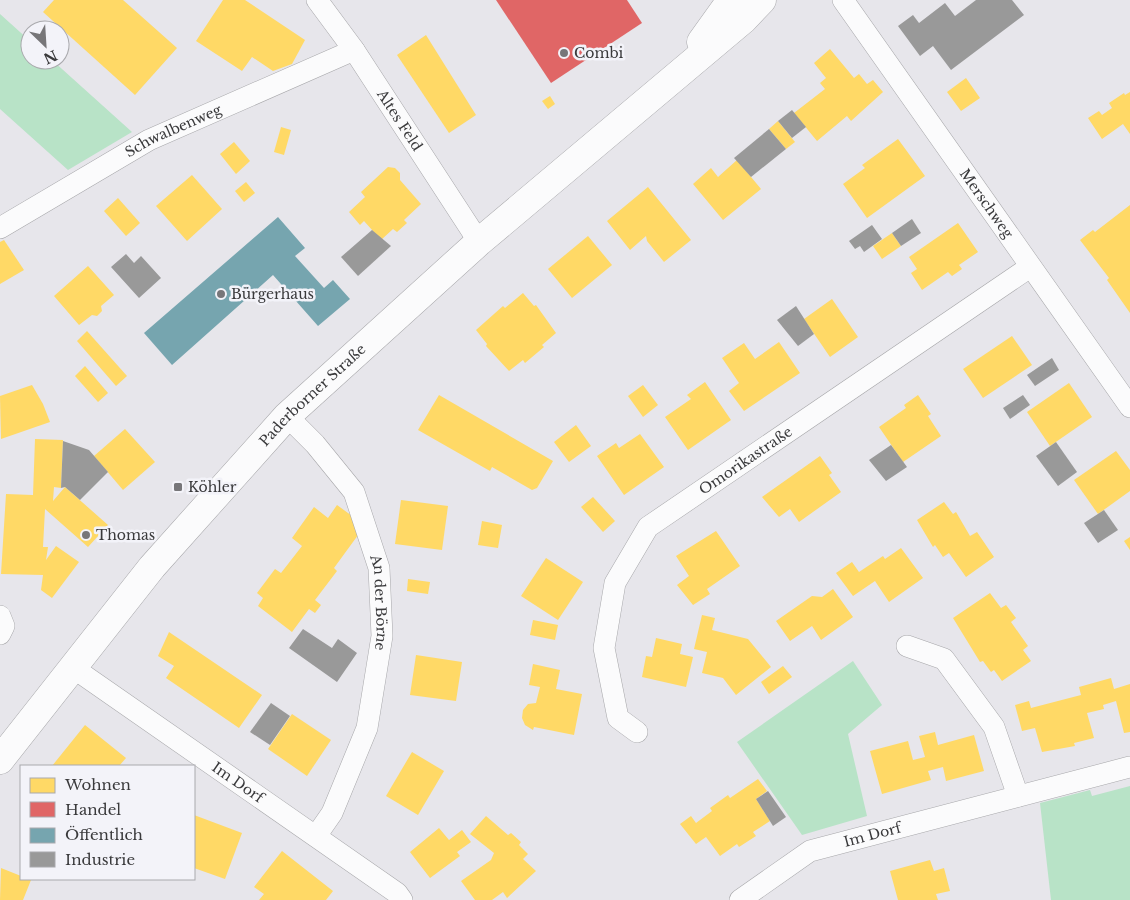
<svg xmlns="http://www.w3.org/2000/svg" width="1130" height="900" font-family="'Libre Baskerville',serif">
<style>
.green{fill:#b8e3c7}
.homes{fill:#ffd966}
.shops{fill:#e06666}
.public{fill:#76a5af}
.industry{fill:#999}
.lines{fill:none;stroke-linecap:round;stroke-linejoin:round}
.minor-casing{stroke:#a7a7aa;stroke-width:22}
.secondary-casing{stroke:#a7a7aa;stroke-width:29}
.minor{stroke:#fbfbfc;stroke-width:21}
.secondary{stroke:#fbfbfc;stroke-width:28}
.poi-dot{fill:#777679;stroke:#f3f3f9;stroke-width:2}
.labels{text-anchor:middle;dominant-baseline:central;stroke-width:5;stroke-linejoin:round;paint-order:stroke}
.poi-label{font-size:14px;fill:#3a3a3c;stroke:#f3f3f9;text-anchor:start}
.street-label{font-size:14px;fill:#3a3a3c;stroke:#f3f3f9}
</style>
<rect width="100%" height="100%" fill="#e7e6eb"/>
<g class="green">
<polygon points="0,14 30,41 30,60 52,60 132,132 68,170 0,109"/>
<polygon points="853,661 882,705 848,734 867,816 802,835 737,742"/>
<polygon points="1130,786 1130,900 1051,900 1040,803 1090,790 1092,796"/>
</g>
<g class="homes">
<polygon points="54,0 123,0 177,48 135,95 43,12"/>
<polygon points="223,0 245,0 305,40 292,64 273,71 252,57 242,71 196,41"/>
<polygon points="426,35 476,115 449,133 397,55"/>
<polygon points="830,49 854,78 859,74 867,84 873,80 883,92 851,121 847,116 817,141 794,113 825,89 820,83 826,78 814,63"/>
<polygon points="966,78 980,98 961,111 947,92"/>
<polygon points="1130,92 1130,134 1123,124 1102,139 1088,118 1099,111 1102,115 1112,108 1109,103 1124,93 1125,95"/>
<polygon points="550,96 555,104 548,109 542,101"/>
<polygon points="778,121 795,142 786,149 769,129"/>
<polygon points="281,127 291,130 284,155 274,152"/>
<polygon points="898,139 925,176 867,218 843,184 865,168 862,165"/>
<polygon points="234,142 250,161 236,174 220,154"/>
<polygon points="737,160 761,189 723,220 693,184 711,168 718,177"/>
<polygon points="388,167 395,168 400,173 400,180 421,204 404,220 407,223 397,232 393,229 381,240 364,221 360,225 349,212 365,197 361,192"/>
<polygon points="192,175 222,209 187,241 156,206"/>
<polygon points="246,182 255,193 244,202 235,191"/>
<polygon points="648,187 691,240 664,262 647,241 646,236 630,250 607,221"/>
<polygon points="118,198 140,223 126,236 104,211"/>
<polygon points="1130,205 1130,313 1107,280 1109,278 1080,240 1093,230 1095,232"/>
<polygon points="958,223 978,252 959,265 962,269 952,276 948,272 922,290 911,273 917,269 909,257"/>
<polygon points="892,233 901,246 882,259 873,246"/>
<polygon points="588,236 612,265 572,298 548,269"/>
<polygon points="4,240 24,270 0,284 0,242"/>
<polygon points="88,266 114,295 101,306 102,311 97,316 92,315 79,325 54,296"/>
<polygon points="523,293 534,306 536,305 556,333 542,345 544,347 525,363 523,360 509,371 486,346 487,344 476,330 503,306 505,308"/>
<polygon points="832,299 858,337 830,357 804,319"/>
<polygon points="87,331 127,376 116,386 77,341"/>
<polygon points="1012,336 1032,365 983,398 963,369"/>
<polygon points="779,342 800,373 744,411 729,391 739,383 722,358 744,343 755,359"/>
<polygon points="85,366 108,393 98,402 75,376"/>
<polygon points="705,382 731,420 688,450 665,417 691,399 687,395"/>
<polygon points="1069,383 1092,417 1050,446 1027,412"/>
<polygon points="32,385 43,404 50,422 1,439 0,396"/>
<polygon points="643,385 658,405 643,417 628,396"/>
<polygon points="439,395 553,461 537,488 532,490 492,467 490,471 418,430"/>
<polygon points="918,395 931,414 928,416 941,436 903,462 879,427 906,408 904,405"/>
<polygon points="576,425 591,446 569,462 554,442"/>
<polygon points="125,429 155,462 123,490 94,456"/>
<polygon points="640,434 664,467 624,495 597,456 616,443 619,448"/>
<polygon points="35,439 63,440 61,488 54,487 53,501 65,487 108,525 88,547 45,509 43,547 48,547 46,560 56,546 79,562 52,598 41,590 43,575 1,574 6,494 33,495"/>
<polygon points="1116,451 1130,470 1130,491 1098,514 1074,480"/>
<polygon points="820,456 832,473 829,475 841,492 799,522 790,509 779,517 762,497"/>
<polygon points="593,497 615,521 603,532 581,507"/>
<polygon points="401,500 448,506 442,550 395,544"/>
<polygon points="944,502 953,514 956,512 970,536 977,532 994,557 966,577 949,553 943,557 935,545 933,547 917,520"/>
<polygon points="337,505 359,521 361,531 334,568 337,571 315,600 321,605 315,613 309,609 292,632 258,606 263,598 257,593 275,569 281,573 302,546 292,538 314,507 328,518"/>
<polygon points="482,521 502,525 498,548 478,545"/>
<polygon points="716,531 740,566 707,589 710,594 693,605 677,585 689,576 676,556"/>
<polygon points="1130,537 1130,550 1124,541"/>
<polygon points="901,548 923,578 889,602 875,581 853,596 836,573 852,562 859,572 883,556 885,559"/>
<polygon points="546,558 583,582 558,620 521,596"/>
<polygon points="408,579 430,582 428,594 407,591"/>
<polygon points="833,589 853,617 821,640 812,626 790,641 776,621 812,596 822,597"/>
<polygon points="990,593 1001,608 1006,605 1016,618 1011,622 1028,646 1023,650 1031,661 1002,681 994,670 991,672 983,661 980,662 953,618"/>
<polygon points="702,615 715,618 712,630 748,639 771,667 736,695 723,678 702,673 707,652 694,649"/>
<polygon points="533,620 558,625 555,640 530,635"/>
<polygon points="169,632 262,695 239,728 166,678 174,666 158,656"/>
<polygon points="656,638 682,644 680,654 693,657 686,687 642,677 646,656 652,657"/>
<polygon points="416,655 462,662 456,701 410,695"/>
<polygon points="533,664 560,670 556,689 582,694 574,735 534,727 533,730 525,725 522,718 523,710 528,704 536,703 540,687 529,685"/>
<polygon points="783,666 792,677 769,694 761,682"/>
<polygon points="1111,678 1114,689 1130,684 1130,732 1124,733 1116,701 1103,705 1104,709 1087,713 1094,738 1074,743 1075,746 1042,752 1035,728 1022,731 1015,705 1029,701 1031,708 1081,695 1079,687"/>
<polygon points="292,714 331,740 307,776 268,749"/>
<polygon points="85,725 126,758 119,766 52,766"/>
<polygon points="935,732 938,745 974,735 984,771 946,781 943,767 928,771 931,780 882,794 870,751 908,741 913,760 925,757 919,736"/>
<polygon points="412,752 444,771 418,815 386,796"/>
<polygon points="758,779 767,791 756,799 770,821 753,832 756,836 739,847 737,844 720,856 706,837 696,844 680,824 691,816 696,823 712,811 710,808 728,795 730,798"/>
<polygon points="194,815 242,833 225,879 194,868"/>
<polygon points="486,816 508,835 511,833 521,842 519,845 528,854 523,859 536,871 507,898 503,892 492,900 475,900 461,881 491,860 494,853 470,834"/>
<polygon points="439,828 449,840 462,830 471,842 457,852 460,856 430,878 410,852"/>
<polygon points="282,851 333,891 326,900 259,900 264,894 254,887"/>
<polygon points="930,860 934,871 944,868 950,891 936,894 938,900 898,900 890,871"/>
<polygon points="1,868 21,876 21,879 31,880 23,900 0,900"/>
</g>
<polygon class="shops" points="496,0 627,0 642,23 551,83"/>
<polygon class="public" points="278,217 305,248 295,256 324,288 333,280 350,299 318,326 273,275 172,365 144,333"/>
<g class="industry">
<polygon points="976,0 1012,0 1024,15 951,70 933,46 920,56 898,26 913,15 919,23 945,3 955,16"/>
<polygon points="792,110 806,127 792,138 778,121"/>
<polygon points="769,129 786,149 751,177 734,158"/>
<polygon points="912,219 921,233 901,246 892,233"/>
<polygon points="872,225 882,239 864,252 860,246 855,249 849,241"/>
<polygon points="372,230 391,246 358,276 341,257"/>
<polygon points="126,254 134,263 141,256 161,278 139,298 111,267"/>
<polygon points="796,306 814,334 798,346 777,320"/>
<polygon points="1052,358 1059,370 1035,386 1027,375"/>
<polygon points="1023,395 1030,405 1010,419 1003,408"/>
<polygon points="63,441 89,450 108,472 80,500 65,487 61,488"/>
<polygon points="1056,442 1077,472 1058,486 1036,456"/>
<polygon points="891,445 907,467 886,481 869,460"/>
<polygon points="1104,510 1118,530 1098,543 1084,523"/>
<polygon points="303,629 332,648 338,639 357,653 337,682 289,648"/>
<polygon points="271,703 290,716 270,745 250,732"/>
<polygon points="768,791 786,817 773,826 756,799"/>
</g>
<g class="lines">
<g class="minor-casing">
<g id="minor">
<path id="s1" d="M 317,0 L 354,50 L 479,242"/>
<path id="s2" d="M 843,0 L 1130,407"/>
<path id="s3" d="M 0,228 L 149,140 L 354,50"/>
<path id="s4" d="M 287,416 L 315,444 L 354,492 L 379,568 L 382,636 L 367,728 L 332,813 L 316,836"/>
<polyline points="0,616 4,626 0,634"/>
<polyline points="907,646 944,659 994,727 1018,796"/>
<path id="s5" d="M 72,667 L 397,893 L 402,900"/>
<path id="s6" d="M 637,732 L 618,718 L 604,648 L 615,583 L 648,527 L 1030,267"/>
<path id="s7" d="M 740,900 L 810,851 L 1130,767"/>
</g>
</g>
<g class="secondary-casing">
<g id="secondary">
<polyline points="701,42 731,0"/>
<path id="s8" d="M 0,760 L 152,567 L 287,416 L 479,242 L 743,20 L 762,0"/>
</g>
</g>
<use href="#minor" class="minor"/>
<use href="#secondary" class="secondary"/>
</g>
<g class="poi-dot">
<circle cx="564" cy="53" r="5"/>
<circle cx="221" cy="294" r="5"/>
<rect x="173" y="482" width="10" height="10" rx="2.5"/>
<circle cx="86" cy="535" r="5"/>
</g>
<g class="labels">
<g class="poi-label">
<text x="574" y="53">Combi</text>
<text x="231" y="294">Bürgerhaus</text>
<text x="188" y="487">Köhler</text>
<text x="96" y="535">Thomas</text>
</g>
<g class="street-label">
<text stroke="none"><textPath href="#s1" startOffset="146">Altes Feld</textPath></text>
<text stroke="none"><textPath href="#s3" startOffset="199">Schwalbenweg</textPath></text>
<text stroke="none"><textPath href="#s2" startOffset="249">Merschweg</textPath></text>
<text stroke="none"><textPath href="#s8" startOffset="481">Paderborner Straße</textPath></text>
<text stroke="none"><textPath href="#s6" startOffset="344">Omorikastraße</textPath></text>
<text stroke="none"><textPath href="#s4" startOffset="216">An der Börne</textPath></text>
<text stroke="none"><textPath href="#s5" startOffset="202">Im Dorf</textPath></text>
<text stroke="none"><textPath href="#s7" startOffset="150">Im Dorf</textPath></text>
</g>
</g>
<rect x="20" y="765" width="175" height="115" fill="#f3f3f9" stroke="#a9a9ad"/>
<rect x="30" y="778" width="25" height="15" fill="#ffd966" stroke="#a9a9ad"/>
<text x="65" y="790" font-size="15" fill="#3a3a3c">Wohnen</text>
<rect x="30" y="802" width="25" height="15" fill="#e06666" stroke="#a9a9ad"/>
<text x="65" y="815" font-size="15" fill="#3a3a3c">Handel</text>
<rect x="30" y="828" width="25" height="15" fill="#76a5af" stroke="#a9a9ad"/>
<text x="65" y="840" font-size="15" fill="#3a3a3c">Öffentlich</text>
<rect x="30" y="852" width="25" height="15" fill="#999999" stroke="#a9a9ad"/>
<text x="65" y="865" font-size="15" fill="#3a3a3c">Industrie</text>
<g transform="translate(45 45) rotate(155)"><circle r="24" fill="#f3f3f9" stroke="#a9a9ad"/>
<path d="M0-4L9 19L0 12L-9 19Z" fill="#777679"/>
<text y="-8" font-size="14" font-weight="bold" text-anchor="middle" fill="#3a3a3c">N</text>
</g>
</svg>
